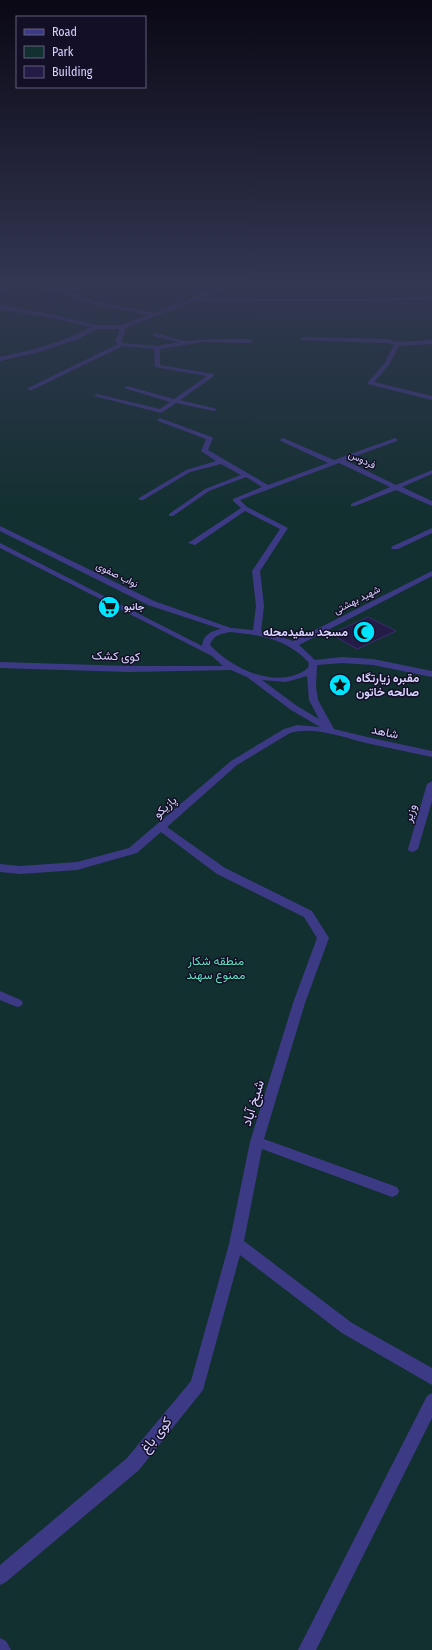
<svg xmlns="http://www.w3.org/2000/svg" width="432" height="1650" font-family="'Fira Sans Condensed',Vazirmatn,sans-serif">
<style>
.green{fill:#12302f}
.building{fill:#241b47;stroke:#3b2d73}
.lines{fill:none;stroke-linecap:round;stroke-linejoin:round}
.minor{fill:#3d3a85;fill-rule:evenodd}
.labels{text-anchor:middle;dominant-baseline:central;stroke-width:3;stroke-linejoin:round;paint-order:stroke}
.far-street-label{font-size:10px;fill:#d9d4ff;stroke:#130f26}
.far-poi-label{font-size:10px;font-weight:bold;fill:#d9d4ff;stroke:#130f26;text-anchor:start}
.poi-label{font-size:12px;font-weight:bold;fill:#d9d4ff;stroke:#130f26;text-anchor:end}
.street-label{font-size:12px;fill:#d9d4ff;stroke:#130f26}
.park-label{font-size:12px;fill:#5fe0c0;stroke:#130f26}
.near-street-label{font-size:14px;fill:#d9d4ff;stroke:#130f26}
</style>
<rect width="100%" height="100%" fill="#130f26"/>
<rect class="green" x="0" y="285" width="432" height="1365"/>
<polygon class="building" points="368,617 396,631 357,649 331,634"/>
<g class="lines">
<g class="minor">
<polygon points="7,285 14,285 0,291 0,288"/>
<path d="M 29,285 C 41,285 52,291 63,290 C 72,290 79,285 88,285 L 69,292 L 93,301 L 153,313 L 191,299 L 220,285 L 227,285 L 200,299 L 363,299 L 432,297 L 432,299 L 363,301 L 199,301 L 197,300 L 125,328 L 125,333 L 121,341 L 123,343 L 157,346 L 179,342 L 153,336 L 153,334 L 155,333 L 185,341 L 214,339 L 250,339 L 253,341 L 250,343 L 203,342 L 160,349 L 160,365 L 214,374 L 214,376 L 180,400 L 217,409 L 214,411 L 176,403 L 161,413 L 94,396 L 97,394 L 160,409 L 170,402 L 124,388 L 127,386 L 174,399 L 207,376 L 155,367 L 154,349 L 123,346 L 32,390 L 28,390 L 28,388 L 118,344 L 115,341 L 119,333 L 119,329 L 97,329 L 76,340 L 39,352 L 0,361 L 0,357 C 32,350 62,343 91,327 L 56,319 L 0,309 L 0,305 L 56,315 L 96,325 L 121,325 L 148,315 L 90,303 L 63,293 Z"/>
<polygon points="303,337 387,339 397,342 432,340 432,344 399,346 389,365 374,382 432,396 432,400 368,384 368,382 384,364 394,345 387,343 301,340 300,339"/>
<path d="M 160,418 L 212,437 L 213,438 L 208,450 L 268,485 L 328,463 L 281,441 L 280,440 L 283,438 L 334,460 L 395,438 L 398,440 L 397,441 L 345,460 L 396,485 L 432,470 L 432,474 L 402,487 L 432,501 L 432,506 L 396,490 L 355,506 L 351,506 L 351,504 L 390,487 L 339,463 L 240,500 L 247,507 L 288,528 L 260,571 L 264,606 L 261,631 L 279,636 L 293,641 L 432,571 L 432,576 L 299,645 L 315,660 L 342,657 L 373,659 L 432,671 L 432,677 L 373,665 L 342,663 L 317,665 L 316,687 L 318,700 L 334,729 L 367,737 L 432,751 L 432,757 C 410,752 388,748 366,743 C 343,737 313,726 290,733 L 237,765 L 167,827 L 225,868 L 312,911 L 329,938 L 305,1003 L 264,1139 L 397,1187 L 399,1191 L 397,1195 L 392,1197 L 262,1149 L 244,1241 L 352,1323 L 432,1368 L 432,1385 L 342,1333 L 240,1255 L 203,1390 L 139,1470 L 6,1582 L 0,1585 L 0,1565 L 127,1458 L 191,1381 L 229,1244 L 250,1142 L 293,1003 L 317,938 L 304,917 L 217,874 L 161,832 L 137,853 L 77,870 L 20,874 L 0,872 L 0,864 L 20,866 L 77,862 L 129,848 L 231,761 L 284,729 L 297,725 L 320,727 L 291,710 L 247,677 L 231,670 L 129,672 L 0,668 L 0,662 L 129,666 L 223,666 L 212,656 L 0,548 L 0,543 L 202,646 C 203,635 211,631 221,629 L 148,605 L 0,531 L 0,526 L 154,601 L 231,628 L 253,630 L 256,606 L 252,571 L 280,529 L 245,511 L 195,545 L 188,543 L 241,508 L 233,501 L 233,499 L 262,487 L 246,477 L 209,491 L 173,516 L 169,516 L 169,514 L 205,489 L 241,475 L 221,464 L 190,472 L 143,500 L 139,500 L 139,498 L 186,470 L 216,461 L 201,451 L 206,439 L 158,421 L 157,420 ZM 230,632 C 260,635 288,639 309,663 L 308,668 C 278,691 232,669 210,645 C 213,635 221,634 230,632 ZM 307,676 L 309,700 L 319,719 L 297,706 L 262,680 L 286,682 Z"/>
<polygon points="432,528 432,533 398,549 392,549 391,547"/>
<polygon points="432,781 432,801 418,849 413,852 409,851 408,849 427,784"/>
<polygon points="0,991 21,1000 23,1003 21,1006 17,1007 0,1000"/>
<polygon points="432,1393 432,1418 316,1650 298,1650 427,1396"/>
<polygon points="0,1638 6,1641 11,1650 0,1650"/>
</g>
</g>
<linearGradient id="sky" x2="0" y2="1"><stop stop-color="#0a0815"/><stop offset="0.55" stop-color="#333752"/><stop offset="1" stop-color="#333752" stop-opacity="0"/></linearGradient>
<rect width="432" height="516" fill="url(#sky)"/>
<defs>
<g id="supermarket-disc" transform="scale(1.15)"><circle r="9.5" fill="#00e5ff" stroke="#130f26"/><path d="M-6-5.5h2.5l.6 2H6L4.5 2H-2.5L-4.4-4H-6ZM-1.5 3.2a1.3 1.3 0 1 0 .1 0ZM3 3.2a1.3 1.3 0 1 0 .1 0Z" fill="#111"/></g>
<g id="mosque-disc" transform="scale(1.15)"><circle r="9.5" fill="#00e5ff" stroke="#130f26"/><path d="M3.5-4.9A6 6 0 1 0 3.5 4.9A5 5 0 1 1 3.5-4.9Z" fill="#111"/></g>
<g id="sight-disc" transform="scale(1.15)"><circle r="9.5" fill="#00e5ff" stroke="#130f26"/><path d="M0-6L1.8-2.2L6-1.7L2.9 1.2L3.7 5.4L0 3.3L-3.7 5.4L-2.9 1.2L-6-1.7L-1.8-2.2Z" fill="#111"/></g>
</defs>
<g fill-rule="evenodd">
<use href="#supermarket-disc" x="109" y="607"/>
<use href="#mosque-disc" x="364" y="632"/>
<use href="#sight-disc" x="340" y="685"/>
</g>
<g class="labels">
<g class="far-street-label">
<text transform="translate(362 460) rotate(26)">فردوس</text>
<text transform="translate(117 575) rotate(26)">نواب صفوی</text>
<text transform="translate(357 600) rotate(-27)">شهید بهشتی</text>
</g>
<g class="far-poi-label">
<text x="124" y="607">جانبو</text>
</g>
<g class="poi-label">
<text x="348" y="632">مسجد سفیدمحله</text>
<text x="356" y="678" text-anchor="start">مقبره زیارتگاه<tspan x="356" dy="14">صالحه خاتون</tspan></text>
</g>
<g class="street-label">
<text transform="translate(116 656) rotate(2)">کوی کشک</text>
<text transform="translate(385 732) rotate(12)">شاهد</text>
<text transform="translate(165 807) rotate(-42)">پازیکو</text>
<text transform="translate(410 813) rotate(-73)">وزیر</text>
</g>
<g class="park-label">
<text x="216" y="961">منطقه شکار<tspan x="216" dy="14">ممنوع سهند</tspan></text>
</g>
<g class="near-street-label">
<text transform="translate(253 1103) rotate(-73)">شیخ آباد</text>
<text transform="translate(156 1435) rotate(-51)">کوی باغ</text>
</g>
</g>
<rect x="16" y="16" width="130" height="72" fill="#130f26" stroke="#625e7d"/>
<rect x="24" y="29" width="20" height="6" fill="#3d3a85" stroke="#625e7d"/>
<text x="52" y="36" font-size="12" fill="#d9d4ff">Road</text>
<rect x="24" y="46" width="20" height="12" fill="#12302f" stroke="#625e7d"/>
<text x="52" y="56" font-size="12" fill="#d9d4ff">Park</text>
<rect x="24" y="66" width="20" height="12" fill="#241b47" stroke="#625e7d"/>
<text x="52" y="76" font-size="12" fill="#d9d4ff">Building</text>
</svg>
